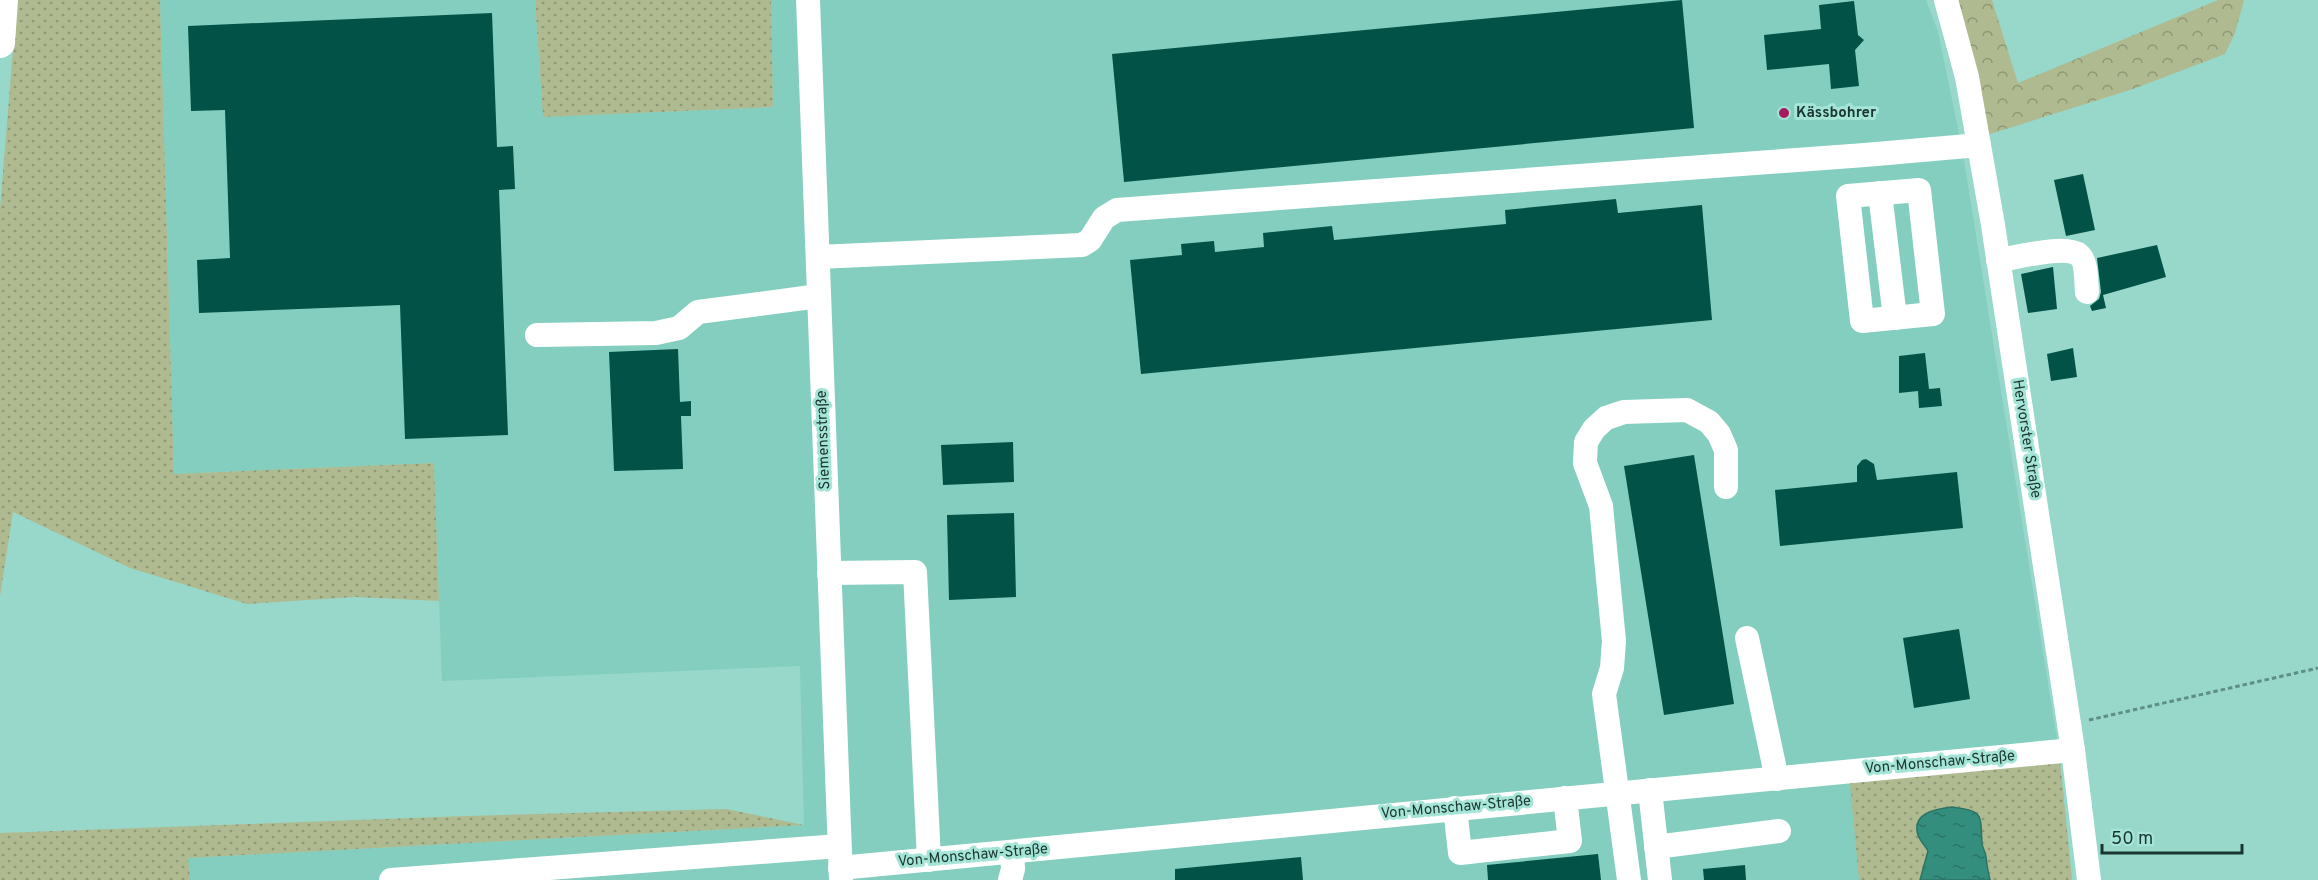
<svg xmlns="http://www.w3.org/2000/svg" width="2318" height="880" font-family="Overpass,sans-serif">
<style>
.built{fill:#83cebe}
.grass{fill:url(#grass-dots)}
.forest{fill:url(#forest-crowns)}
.water{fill:url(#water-ripples);stroke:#2c7467;stroke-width:1.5}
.building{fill:#025247}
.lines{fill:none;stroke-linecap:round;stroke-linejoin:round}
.path{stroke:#5e8e84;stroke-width:3;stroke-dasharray:4.5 3;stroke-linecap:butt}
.minor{stroke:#fff;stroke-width:24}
.major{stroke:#fff;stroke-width:30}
.poi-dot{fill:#a71a5c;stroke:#a4e5d7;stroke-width:2}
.labels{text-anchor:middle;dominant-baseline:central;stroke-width:6;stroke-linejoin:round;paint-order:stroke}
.poi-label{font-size:15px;font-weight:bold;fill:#1b3630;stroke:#a4e5d7;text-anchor:start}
.street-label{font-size:15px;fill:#1b3630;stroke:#a4e5d7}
</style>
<defs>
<pattern id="grass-dots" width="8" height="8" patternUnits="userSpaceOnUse" patternTransform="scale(1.5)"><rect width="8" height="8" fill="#afba90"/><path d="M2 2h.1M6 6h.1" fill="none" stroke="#8e9876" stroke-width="1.8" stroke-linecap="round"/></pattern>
<pattern id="forest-crowns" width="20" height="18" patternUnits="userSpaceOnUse" patternTransform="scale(1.5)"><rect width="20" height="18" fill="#afba90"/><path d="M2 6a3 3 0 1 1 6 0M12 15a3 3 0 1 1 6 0" fill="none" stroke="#8e9876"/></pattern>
<pattern id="water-ripples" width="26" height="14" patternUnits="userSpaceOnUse" patternTransform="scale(1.5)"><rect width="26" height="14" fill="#348e7e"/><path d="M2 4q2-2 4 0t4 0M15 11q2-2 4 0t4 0" fill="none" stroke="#2b7568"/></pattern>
</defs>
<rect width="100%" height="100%" fill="#97d8ca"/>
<polygon class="built" points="160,0 535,0 543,117 773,107 771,0 1926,0 1938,32 1962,148 2059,752 2072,880 190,880 187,858 804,825 800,666 442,681 434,463 174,474"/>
<g class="grass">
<polygon points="17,0 160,0 174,474 434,463 439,601 355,597 247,604 130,568 13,512 0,596 0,209"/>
<polygon points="535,0 771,0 773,107 543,117"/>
<polygon points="2059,752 2072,880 1859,880 1849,772"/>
<polygon points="726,809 804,825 188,858 190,880 0,880 0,833 466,816"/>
</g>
<polygon class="forest" points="1955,0 1992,0 2018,83 2218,0 2244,0 2235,33 2225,54 2133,89 1987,135"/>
<path class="water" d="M 1952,807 C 1985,811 1980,815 1982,843 C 1982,848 1986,852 1986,857 C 1987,865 1988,872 1990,880 L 1920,880 L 1928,851 C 1925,845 1920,841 1918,835 C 1911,813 1936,809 1952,807 Z"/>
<g class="building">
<polygon points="1682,0 1694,128 1124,182 1112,54"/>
<polygon points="1854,1 1858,35 1864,40 1855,50 1859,86 1831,89 1829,64 1767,70 1764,35 1821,29 1819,5"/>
<polygon points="492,13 497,147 513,146 515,189 499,190 508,435 405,439 400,305 199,313 197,260 230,258 225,110 191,111 188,26"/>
<polygon points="2083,174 2095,230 2066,236 2054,180"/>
<polygon points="1616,199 1618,213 1702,205 1712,320 1141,374 1130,260 1182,255 1181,244 1214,241 1215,252 1264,247 1263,233 1332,226 1334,240 1506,224 1505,210"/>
<polygon points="2157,245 2166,277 2103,295 2106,308 2092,311 2090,306 2099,299 2101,292 2097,258"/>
<polygon points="2053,267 2057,309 2028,313 2021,274"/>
<polygon points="2073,348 2077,377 2051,381 2047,354"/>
<polygon points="678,349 680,402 691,401 691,416 681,416 683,469 614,471 609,352"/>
<polygon points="1925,353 1929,389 1940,388 1942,406 1919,408 1918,391 1899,393 1899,356"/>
<polygon points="1013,442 1014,482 943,485 941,445"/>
<polygon points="1694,455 1734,704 1664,715 1624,466"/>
<polygon points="1866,459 1874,464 1877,480 1957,472 1963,528 1780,546 1775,490 1857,482 1857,466 1862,460"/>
<polygon points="1014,513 1016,597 949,600 947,515"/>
<polygon points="1959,629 1970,699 1914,708 1903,638"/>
<polygon points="1598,854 1601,880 1488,880 1487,865"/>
<polygon points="1301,857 1303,880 1175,880 1175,869"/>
<polygon points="1745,865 1746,880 1704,880 1703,869"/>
</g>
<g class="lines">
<polyline class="path" points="2089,720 2318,668"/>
<g class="minor">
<polyline points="808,0 841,880"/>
<polyline points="1946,0 1967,77 1993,225 2073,750 2089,880"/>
<polygon points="1919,190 1933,314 1862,321 1848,196"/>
<polyline points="1880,193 1895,318"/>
<polyline points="818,257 1082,245 1090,240 1104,218 1117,210 1865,155 1979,145"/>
<path d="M 1998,260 C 2016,258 2065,244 2079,255 C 2087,261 2086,282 2087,292"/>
<polyline points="537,335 656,333 679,328 698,312 819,296"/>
<polyline points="829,573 915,572 929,860"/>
<polyline points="1747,638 1777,779"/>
<polyline points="1650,790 1660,880"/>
<polyline points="1455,808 1460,853 1570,841 1565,798"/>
<polyline points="1656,847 1779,831"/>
<polyline points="840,868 2073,750"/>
<polyline points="391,880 839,846"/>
<polyline points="1010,880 1013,869 1012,852"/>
<polyline points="1629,880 1604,694 1612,668 1614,641 1601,506 1585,463 1586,442 1594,429 1606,418 1624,412 1687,410 1709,422 1719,434 1726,450 1726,487"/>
</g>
<polyline class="major" points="0,43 3,0"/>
</g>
<circle class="poi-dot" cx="1784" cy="113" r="6"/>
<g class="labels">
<g class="poi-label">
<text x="1796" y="113">Kässbohrer</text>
</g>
<g class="street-label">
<text transform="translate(2026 439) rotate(81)">Hervorster Straße</text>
<text transform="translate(824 440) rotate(-92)">Siemensstraße</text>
<text transform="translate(1940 763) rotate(-5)">Von-Monschaw-Straße</text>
<text transform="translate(1456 808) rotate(-5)">Von-Monschaw-Straße</text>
<text transform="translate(973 856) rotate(-5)">Von-Monschaw-Straße</text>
</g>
</g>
<path d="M2102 844v9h140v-9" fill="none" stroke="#1b3630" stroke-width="3"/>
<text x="2111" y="844" font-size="18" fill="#1b3630" stroke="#a4e5d7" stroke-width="4.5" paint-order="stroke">50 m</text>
</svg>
